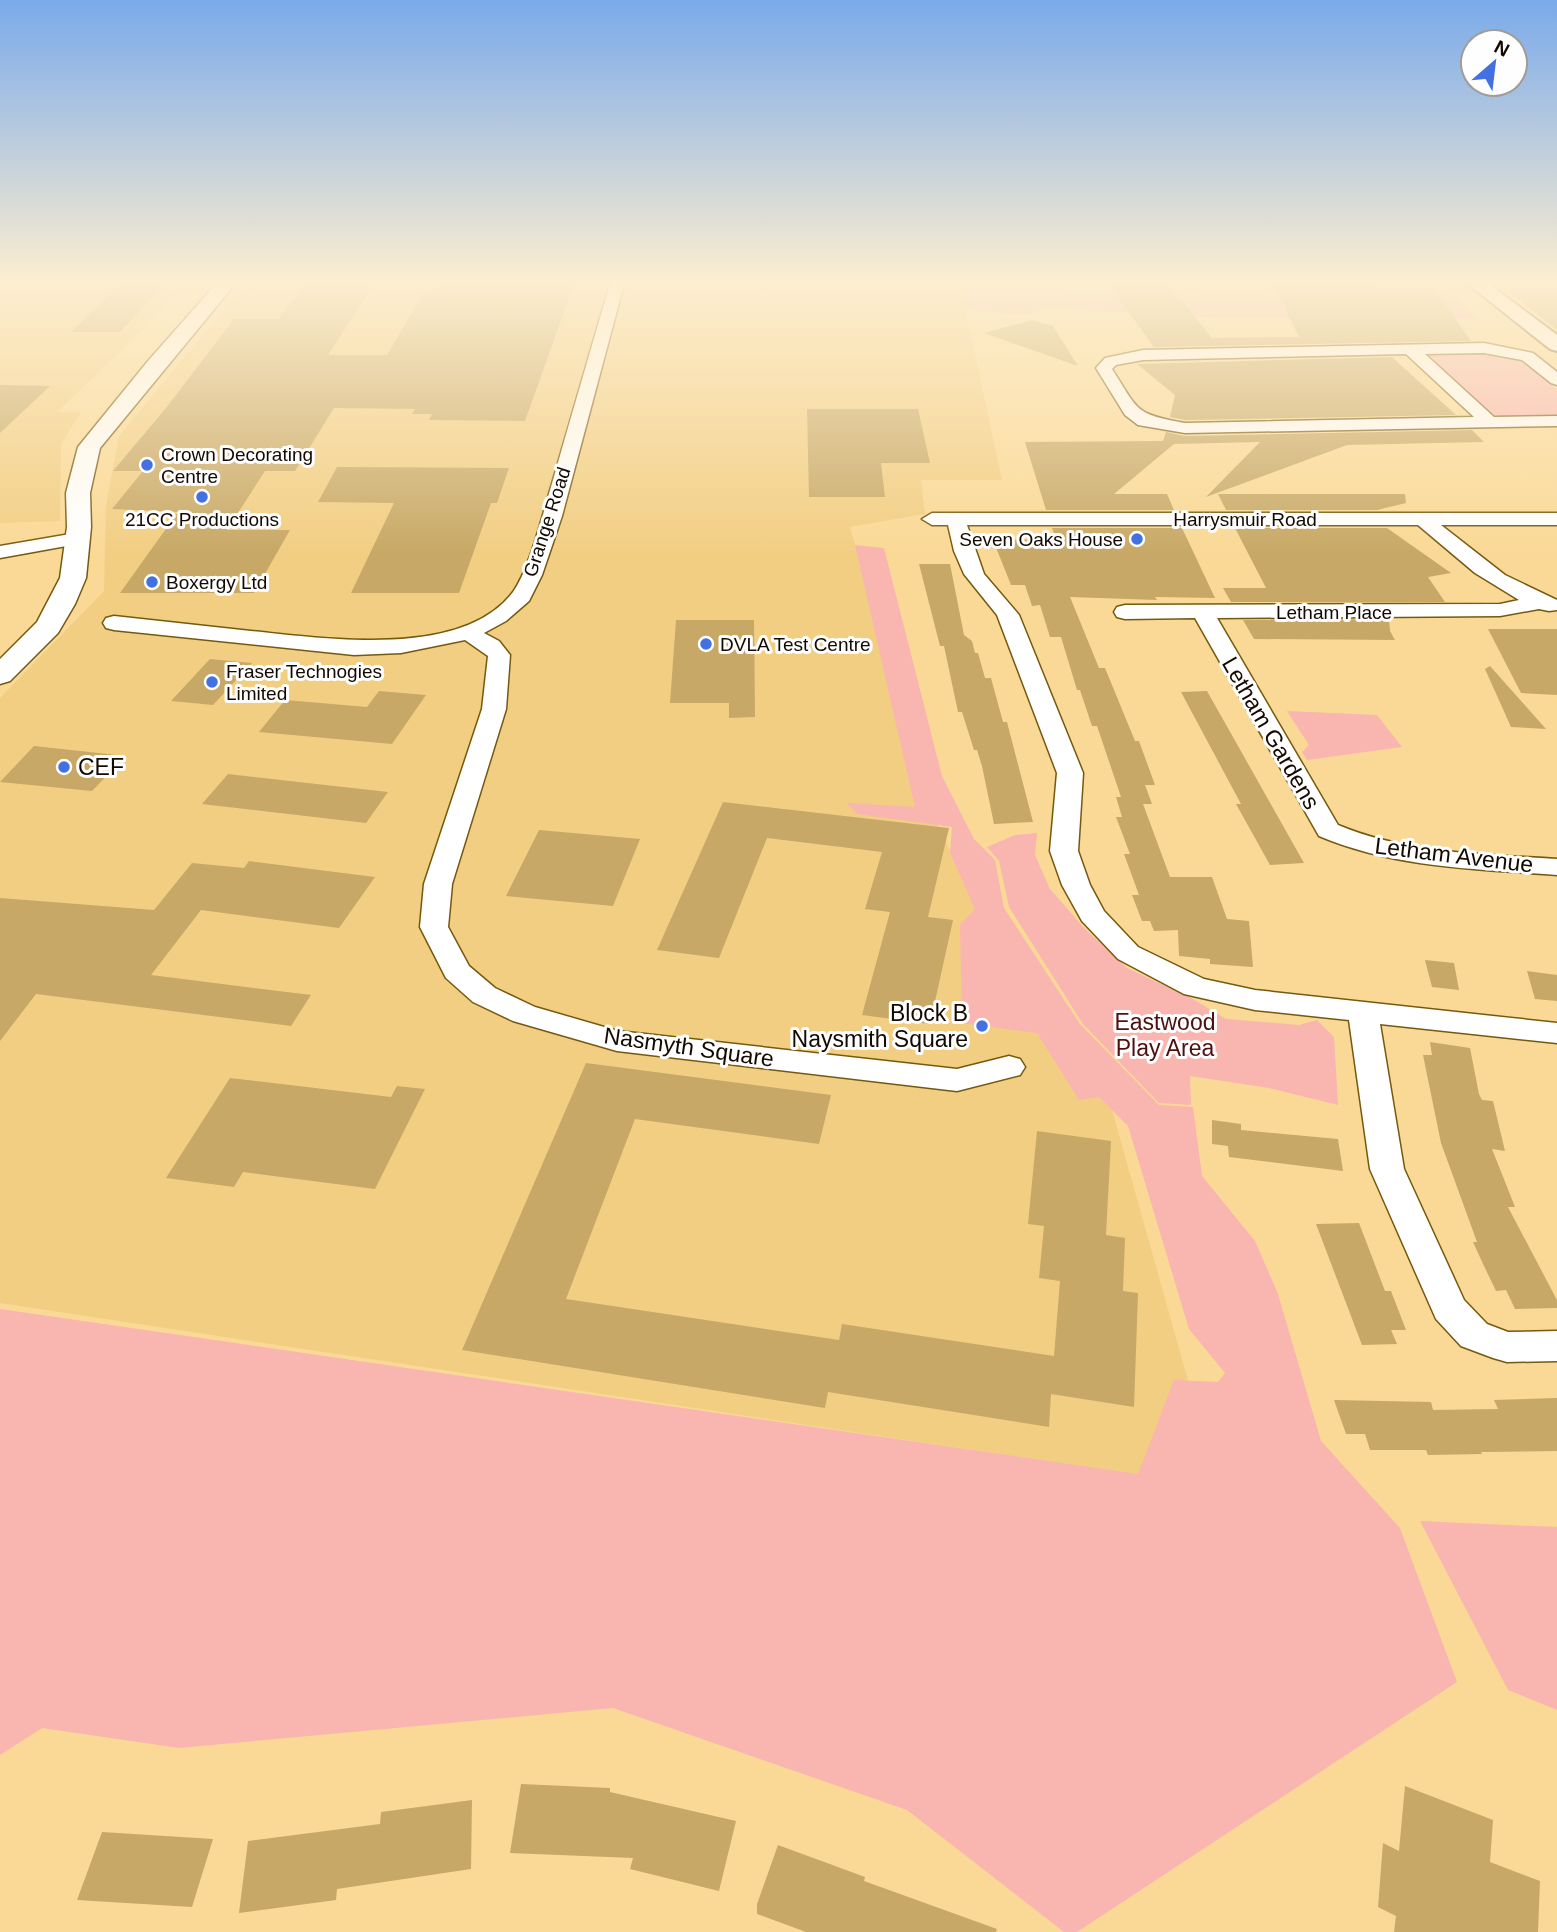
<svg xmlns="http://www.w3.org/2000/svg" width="1557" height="1932" font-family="Arial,sans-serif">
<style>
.built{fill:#f2ce83}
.green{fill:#f9b5af}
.building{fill:#c7a866}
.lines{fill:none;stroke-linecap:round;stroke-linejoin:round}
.minor-casing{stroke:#75590f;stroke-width:3}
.tertiary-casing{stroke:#75590f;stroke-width:3}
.secondary-casing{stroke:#75590f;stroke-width:4}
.minor{fill:#fff;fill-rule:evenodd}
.tertiary{fill:#fff;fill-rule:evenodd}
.secondary{fill:#fff;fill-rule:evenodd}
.poi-dot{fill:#4371e2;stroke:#fefefe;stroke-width:2.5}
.labels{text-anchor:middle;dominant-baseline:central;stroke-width:6;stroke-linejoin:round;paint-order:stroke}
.far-poi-label{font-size:19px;fill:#140900;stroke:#fefefe;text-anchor:start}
.far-street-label{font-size:19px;fill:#140900;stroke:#fefefe}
.street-label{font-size:23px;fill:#140900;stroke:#fefefe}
.poi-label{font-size:23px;fill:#140900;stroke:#fefefe;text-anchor:start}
.park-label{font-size:23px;fill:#4e0f10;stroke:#fefefe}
</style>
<rect width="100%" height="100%" fill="#fad996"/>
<g class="built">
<polygon points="0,284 190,284 57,412 81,412 61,444 60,521 0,523"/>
<polygon points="245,284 1444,284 1459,301 1386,303 966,287 965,309 1002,480 921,480 925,514 850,527 928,806 1026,1005 1104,1081 1219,1491 1138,1475 0,1303 0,698 104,591 106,505 119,436"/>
</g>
<g class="green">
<polygon points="966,287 1386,303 1459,301 1476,319 1219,318 1047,308 1024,315 965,309"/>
<polygon points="1489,351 1518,358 1557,389 1557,417 1505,418 1492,414 1426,355 1432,353"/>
<polygon points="855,545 884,548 942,776 974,839 995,860 1004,908 1080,1024 1159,1105 1193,1107 1202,1176 1255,1241 1278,1294 1321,1441 1400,1528 1457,1682 1077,1932 1064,1932 907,1810 613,1708 179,1748 42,1728 0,1755 0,1309 1138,1474 1174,1380 1218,1382 1225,1373 1189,1329 1128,1126 1099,1097 1079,1100 1037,1033 962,1023 960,925 975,909 950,853 952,827 857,814 847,803 915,807"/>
<polygon points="1287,711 1377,715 1402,747 1307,760 1302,752 1309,745"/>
<polygon points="1037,833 1035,855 1050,889 1084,928 1127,968 1193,999 1226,1019 1299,1025 1317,1020 1334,1037 1338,1105 1269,1088 1190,1076 1191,1105 1159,1103 1083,1024 1009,907 999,861 987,847 1015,835"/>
<polygon points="1420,1521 1557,1527 1557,1710 1508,1690"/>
</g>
<g class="building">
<polygon points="120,284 165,284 120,332 71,332"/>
<polygon points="306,284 374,284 328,355 387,355 424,292 433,292 437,284 574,284 525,421 429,420 432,414 412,414 415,409 334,408 295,471 265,471 227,530 290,530 254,593 120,593 178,512 112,509 143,471 113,471 166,408 234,319 278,319"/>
<polygon points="1108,284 1169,284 1212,338 1299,337 1273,284 1433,287 1471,341 1154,347"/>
<polygon points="1557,289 1557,330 1506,290"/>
<polygon points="1032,320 1053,326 1078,366 984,333"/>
<polygon points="1392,357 1456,415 1185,420 1170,417 1175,395 1137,364"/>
<polygon points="0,385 50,386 0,433"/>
<polygon points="807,409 918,409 930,463 881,463 885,497 809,497"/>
<polygon points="1472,430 1484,442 1347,445 1206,497 1260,442 1174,444 1114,494 1167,494 1174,510 1046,510 1025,442 1163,441 1166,432 1185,436"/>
<polygon points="337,467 509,468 497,503 491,503 459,593 351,593 394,503 318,502"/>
<polygon points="1218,494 1405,494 1406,503 1377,510 1226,510"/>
<polygon points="1052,528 1182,528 1215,598 1155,597 1157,600 1070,597 1099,668 1105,668 1135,741 1139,741 1155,785 1145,785 1152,804 1143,804 1170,877 1212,877 1227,919 1249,921 1253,967 1210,964 1210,959 1179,956 1178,930 1154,931 1150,921 1142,921 1132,895 1139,895 1124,854 1130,854 1116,817 1122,817 1116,797 1121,797 1097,726 1092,726 1080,690 1077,690 1061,637 1050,637 1040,605 1032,606 1025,585 1011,585 993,540 1056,539"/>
<polygon points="1235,528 1387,528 1451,573 1428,577 1445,602 1231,602 1223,588 1266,588"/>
<polygon points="919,564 950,564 964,635 972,641 975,653 978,653 985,678 991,678 1003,722 1007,722 1033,822 994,824 982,766 977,750 974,750 962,712 958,712 944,646 940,646"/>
<polygon points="1389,619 1390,631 1395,640 1254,639 1243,620"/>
<polygon points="676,620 754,620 755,717 729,718 729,703 670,703"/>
<polygon points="1488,629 1557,629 1557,695 1521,693"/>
<polygon points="210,659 252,663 213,705 171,701"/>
<polygon points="1490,666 1546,729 1511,727 1485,669"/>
<polygon points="379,691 426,695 392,744 259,732 285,700 367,707"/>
<polygon points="1207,691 1273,808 1304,863 1270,865 1236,804 1241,804 1181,692"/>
<polygon points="34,746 126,756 92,791 0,782"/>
<polygon points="228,774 388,792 366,823 202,804"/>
<polygon points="723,802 949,828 928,917 953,920 930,1024 862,1015 890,912 865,909 882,852 767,838 719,958 657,950"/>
<polygon points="539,830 640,839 613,906 506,896"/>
<polygon points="249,861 375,877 339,928 201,910 151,975 311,995 291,1026 36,994 0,1041 0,898 154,910 192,863 244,868"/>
<polygon points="1425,960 1454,963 1459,990 1432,987"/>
<polygon points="1527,971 1557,975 1557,1001 1535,999"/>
<polygon points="1430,1042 1470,1048 1479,1094 1482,1100 1493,1101 1505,1151 1492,1149 1515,1207 1508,1207 1557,1300 1557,1308 1515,1309 1506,1290 1496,1291 1484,1266 1473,1242 1477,1242 1441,1143 1423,1055 1432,1055"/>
<polygon points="586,1063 831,1095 819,1144 635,1119 566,1299 839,1340 842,1324 1054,1356 1060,1281 1039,1278 1044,1226 1028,1224 1037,1131 1111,1141 1106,1235 1125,1238 1123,1291 1138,1293 1134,1407 1051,1394 1049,1427 828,1392 825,1408 462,1350"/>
<polygon points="230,1078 391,1097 397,1086 425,1089 375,1189 243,1172 234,1187 166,1178"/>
<polygon points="1212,1120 1241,1124 1241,1130 1338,1139 1343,1171 1229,1157 1228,1146 1212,1144"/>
<polygon points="1359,1223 1385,1291 1391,1291 1406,1330 1391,1330 1397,1344 1362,1345 1316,1224"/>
<polygon points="1557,1398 1557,1451 1481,1452 1482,1454 1428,1455 1426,1450 1370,1450 1365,1434 1346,1434 1334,1400 1431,1402 1433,1410 1498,1409 1494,1400"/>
<polygon points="521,1784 610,1788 610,1792 736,1821 719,1891 630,1869 633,1858 510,1853"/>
<polygon points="1405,1786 1493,1820 1490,1862 1540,1881 1538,1932 1394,1932 1396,1916 1378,1907 1383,1843 1399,1851"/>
<polygon points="472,1800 471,1869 337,1889 336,1900 239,1913 248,1841 380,1824 381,1812"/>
<polygon points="102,1832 213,1839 192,1907 77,1900"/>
<polygon points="778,1845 865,1877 864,1881 997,1929 996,1932 806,1932 757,1914 757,1904"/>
</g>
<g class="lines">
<g class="minor-casing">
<g id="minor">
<path d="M 610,284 L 624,284 L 562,516 L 542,575 L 529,601 L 506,621 L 484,633 L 499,641 L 510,655 L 506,709 L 452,884 L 448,927 L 469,966 L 495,988 L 535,1007 L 618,1031 L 957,1069 L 1009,1056 L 1020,1059 L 1025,1067 L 1020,1075 L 957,1091 L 617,1051 L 513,1021 L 473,1002 L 446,978 L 420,927 L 424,884 L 482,709 L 488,656 L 465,640 L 401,653 L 354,655 L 114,630 L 106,628 L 103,623 L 106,618 L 114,616 C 160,621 205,626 251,631 C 323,638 462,660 513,592 C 530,568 542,516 551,487 C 570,420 590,352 610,284 Z"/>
<path d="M 1484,343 L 1533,353 L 1557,372 L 1557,385 L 1551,383 L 1522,360 L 1484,353 L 1425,354 L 1494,417 L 1557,416 L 1557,426 L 1185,433 L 1138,425 L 1125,415 L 1096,368 L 1105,358 L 1143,350 ZM 1406,354 L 1474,417 L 1185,423 C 1134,414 1139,411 1112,369 L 1116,365 L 1143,360 Z"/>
<path d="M 932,513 L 1557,513 L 1557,525 L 1441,525 L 1505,575 L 1557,600 L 1557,610 L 1549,611 L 1539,609 L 1500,616 L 1217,618 L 1338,825 C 1408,854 1483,854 1557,859 L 1557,875 C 1476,869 1395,868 1319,836 L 1195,618 L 1125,619 L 1117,617 L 1114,612 L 1117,607 L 1125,605 L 1500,604 L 1519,600 L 1475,573 L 1418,525 L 967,525 L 984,574 L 1019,615 L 1083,773 L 1078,851 L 1090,885 L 1104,911 L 1138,947 L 1204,979 L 1255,990 L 1557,1023 L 1557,1043 L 1380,1024 L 1404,1169 L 1464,1300 L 1487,1324 L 1508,1332 L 1557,1331 L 1557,1361 L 1507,1362 L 1493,1358 L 1461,1346 L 1436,1319 L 1370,1169 L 1349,1020 L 1255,1010 L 1184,994 L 1118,959 L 1082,921 L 1062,885 L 1050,851 L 1057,773 L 997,615 L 964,574 L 954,551 L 948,525 L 932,525 L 922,519 Z"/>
<polygon points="76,533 83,535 86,539 83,543 0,558 0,546"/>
</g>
</g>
<g class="tertiary-casing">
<polygon id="tertiary" points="216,284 235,284 100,448 90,493 91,527 86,578 75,604 58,633 10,681 0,684 0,659 37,622 60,578 67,527 66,493 78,447 148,361"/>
</g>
<g class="secondary-casing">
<polygon id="secondary" points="1468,284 1489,284 1557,335 1557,351 1550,349"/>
</g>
<use href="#minor" class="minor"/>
<use href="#tertiary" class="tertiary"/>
<use href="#secondary" class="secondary"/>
</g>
<linearGradient id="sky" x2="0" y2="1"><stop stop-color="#7aaaea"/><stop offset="0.51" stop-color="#fdeed0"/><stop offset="1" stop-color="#fdeed0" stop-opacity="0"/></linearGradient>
<rect width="1557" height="554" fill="url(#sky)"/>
<g class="poi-dot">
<circle cx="147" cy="465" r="7"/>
<circle cx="202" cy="497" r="7"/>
<circle cx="1137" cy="539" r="7"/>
<circle cx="152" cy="582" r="7"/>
<circle cx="706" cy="644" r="7"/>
<circle cx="212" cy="682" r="7"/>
<circle cx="64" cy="767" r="7"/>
<circle cx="982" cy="1026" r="7"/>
</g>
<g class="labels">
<g class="far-poi-label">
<text x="161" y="454">Crown Decorating<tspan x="161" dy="22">Centre</tspan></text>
<text x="202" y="519" text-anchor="middle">21CC Productions</text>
<text x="1123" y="539" text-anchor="end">Seven Oaks House</text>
<text x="166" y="582">Boxergy Ltd</text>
<text x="720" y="644">DVLA Test Centre</text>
<text x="226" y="671">Fraser Technogies<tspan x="226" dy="22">Limited</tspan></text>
</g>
<g class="far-street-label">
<text x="1245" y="519">Harrysmuir Road</text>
<text transform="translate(547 522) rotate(-72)">Grange Road</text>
<text x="1334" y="612">Letham Place</text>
</g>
<g class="street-label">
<text transform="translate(1271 733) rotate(60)">Letham Gardens</text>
<text transform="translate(1454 855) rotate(7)">Letham Avenue</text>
<text transform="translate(689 1047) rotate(8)">Nasmyth Square</text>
</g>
<g class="poi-label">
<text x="78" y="767">CEF</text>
<text x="968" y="1013" text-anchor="end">Block B<tspan x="968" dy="26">Naysmith Square</tspan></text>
</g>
<g class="park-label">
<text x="1165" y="1022">Eastwood<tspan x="1165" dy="26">Play Area</tspan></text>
</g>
</g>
<g transform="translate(1494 63) rotate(28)"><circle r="33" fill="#fefefe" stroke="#a09c98" stroke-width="2"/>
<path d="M0-5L12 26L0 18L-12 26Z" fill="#4371e2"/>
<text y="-10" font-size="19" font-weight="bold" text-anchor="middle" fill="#140900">N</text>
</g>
</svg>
